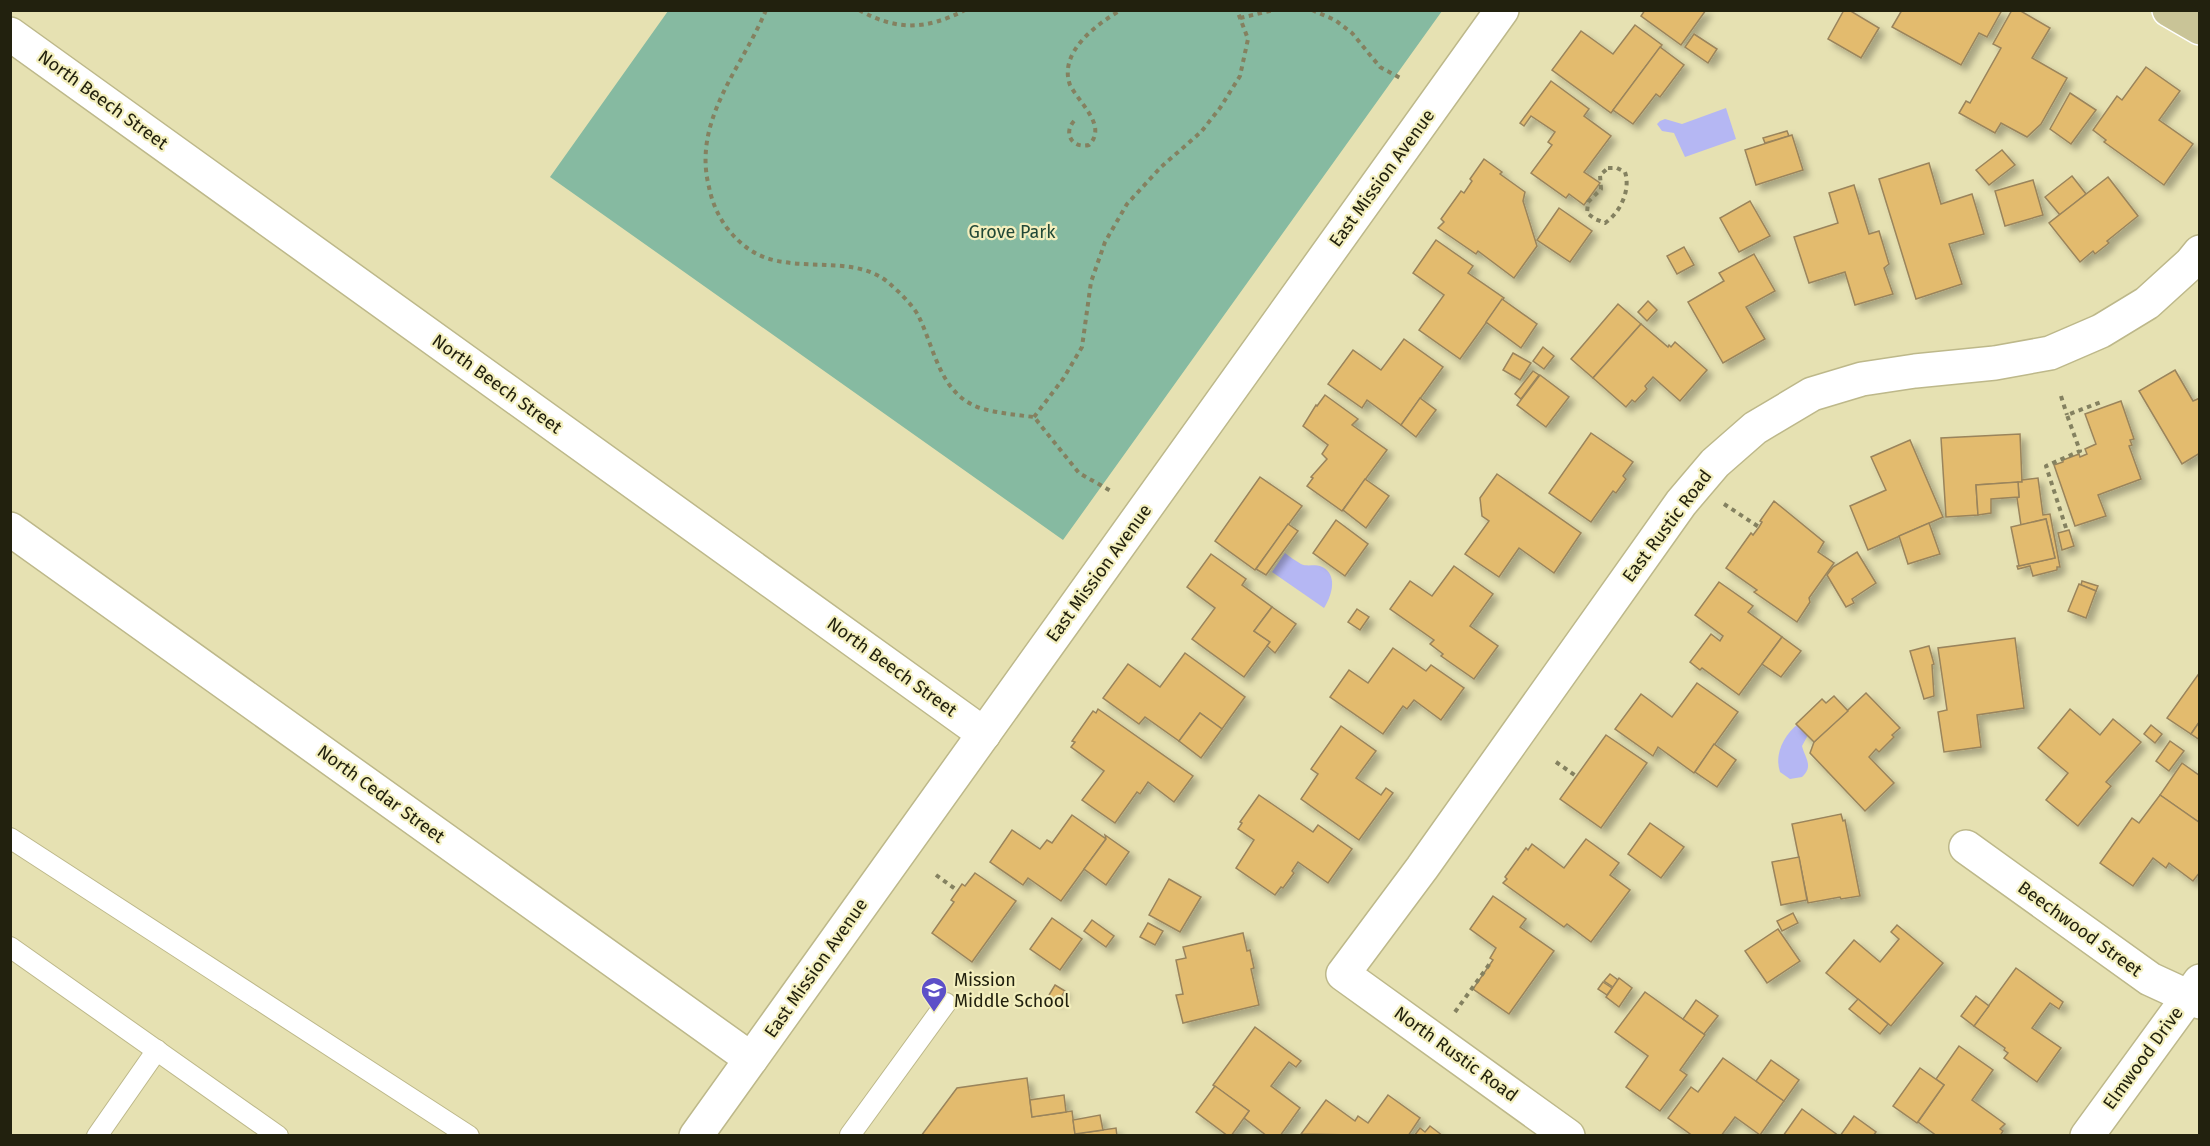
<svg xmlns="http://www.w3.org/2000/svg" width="2210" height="1146" font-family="'Fira Sans',sans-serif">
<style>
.green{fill:#86baa1}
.water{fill:#b5b7f3}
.building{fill:#e3bb6e;stroke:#9a845b;stroke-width:1.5;filter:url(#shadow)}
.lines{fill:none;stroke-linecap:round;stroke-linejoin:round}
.service-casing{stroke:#bdb88a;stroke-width:22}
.minor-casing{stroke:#bdb88a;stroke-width:36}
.secondary-casing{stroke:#bdb88a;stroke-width:36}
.primary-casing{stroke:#fff;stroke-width:36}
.path{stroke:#848160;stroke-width:4;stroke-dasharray:4.5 4.5;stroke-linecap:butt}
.service{stroke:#fff;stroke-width:20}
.minor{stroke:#fff;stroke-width:33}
.secondary{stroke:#fff;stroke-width:33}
.primary{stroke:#c9c497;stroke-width:33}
.labels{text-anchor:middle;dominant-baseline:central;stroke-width:4.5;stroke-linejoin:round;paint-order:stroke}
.street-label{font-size:18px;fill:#22210e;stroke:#f3efbe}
.park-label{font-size:18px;fill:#214837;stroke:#f3efbe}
.poi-label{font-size:18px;fill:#22210e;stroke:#f3efbe;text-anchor:start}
</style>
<defs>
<filter id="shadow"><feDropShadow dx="5.5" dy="5.5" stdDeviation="3" flood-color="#0004"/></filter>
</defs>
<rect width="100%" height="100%" fill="#e6e1b2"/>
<polygon class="green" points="668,11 668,10 1442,11 1063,540 550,177"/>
<g class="water">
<polygon points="1726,108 1736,139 1685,157 1674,133 1662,131 1657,124 1660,121 1665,119 1682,124"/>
<path d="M 1285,553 C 1290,557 1296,561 1301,564 C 1307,567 1315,564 1320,566 C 1339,573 1332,596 1324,608 L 1272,572 Z"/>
<path d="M 1798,724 L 1808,735 L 1802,746 C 1805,758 1814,766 1802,777 L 1790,779 L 1780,772 C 1774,754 1784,735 1798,724 Z"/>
</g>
<g class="building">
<polygon points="1645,10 1706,10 1681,45 1641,16"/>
<polygon points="1844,10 1849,10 1879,28 1861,58 1828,39"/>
<polygon points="1902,10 1956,11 2002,10 1987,37 1979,33 1961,65 1892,27"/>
<polygon points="2012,10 2019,10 2050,28 2032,58 2067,78 2041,124 2027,137 2001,123 1995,133 1959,113 1966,101 1970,103 2001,48 1993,44"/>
<polygon points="1635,25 1662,45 1611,113 1552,70 1581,31 1613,54"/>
<polygon points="1694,34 1717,49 1708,63 1685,47"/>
<polygon points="1660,47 1684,65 1660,97 1656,94 1633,124 1613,110"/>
<polygon points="2146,67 2180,91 2159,120 2193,144 2164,185 2104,142 2106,140 2093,130 2117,96 2122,100"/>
<polygon points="1551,81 1589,109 1584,116 1611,136 1584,172 1600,183 1584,205 1569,194 1566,198 1531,173 1552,145 1548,142 1555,132 1531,116 1524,126 1520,123"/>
<polygon points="2070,93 2096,110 2071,144 2050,129"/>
<polygon points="1787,131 1789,136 1765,143 1763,138"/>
<polygon points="1792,135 1803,170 1756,185 1745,150"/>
<polygon points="2002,150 2015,165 1989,185 1976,170"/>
<polygon points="1484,159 1502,172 1500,174 1525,192 1523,201 1537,246 1514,278 1478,251 1476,254 1438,228 1444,222 1441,219 1461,191 1464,193 1472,181 1470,179"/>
<polygon points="1929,163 1941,204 1972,194 1984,234 1949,244 1962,284 1916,299 1879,179"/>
<polygon points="2072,176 2086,194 2060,215 2045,197"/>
<polygon points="2108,177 2138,216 2107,241 2109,243 2095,254 2093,251 2080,262 2049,223"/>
<polygon points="2033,180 2043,215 2005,226 1995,191"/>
<polygon points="1854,185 1869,234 1879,231 1889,264 1884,268 1893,294 1855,305 1845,272 1809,283 1794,237 1838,223 1829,193"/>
<polygon points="1750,201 1770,236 1739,252 1720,218"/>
<polygon points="1559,208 1592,231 1570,262 1537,240"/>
<polygon points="1436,240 1473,266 1468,273 1504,298 1460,359 1419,330 1444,295 1413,273"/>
<polygon points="1684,247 1694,265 1677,274 1667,256"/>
<polygon points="1754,254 1775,291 1746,307 1765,339 1723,363 1688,302 1724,281 1719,273"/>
<polygon points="1502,299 1537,324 1521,348 1486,322"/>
<polygon points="1648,301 1657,310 1647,321 1638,312"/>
<polygon points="1618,304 1641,324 1593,378 1571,359"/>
<polygon points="1641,324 1668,347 1669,345 1671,347 1675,342 1707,370 1680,401 1653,377 1645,386 1647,389 1635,402 1632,400 1626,407 1593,378"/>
<polygon points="1404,339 1443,367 1401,425 1367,400 1362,408 1328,384 1353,350 1381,370"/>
<polygon points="1543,347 1554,356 1544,369 1533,361"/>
<polygon points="1513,353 1531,363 1520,380 1503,370"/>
<polygon points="2175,370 2193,401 2200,398 2200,453 2182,464 2139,391"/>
<polygon points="1533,371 1539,375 1521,399 1515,394"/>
<polygon points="1540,375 1569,397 1546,427 1517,405"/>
<polygon points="1325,395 1358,419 1352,425 1387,450 1342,511 1307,486 1313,478 1311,477 1327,459 1322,454 1328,445 1303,426 1316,405 1317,406"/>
<polygon points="1420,398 1436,410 1416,437 1401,425"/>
<polygon points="2121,401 2134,439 2130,440 2132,445 2129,446 2141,479 2098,495 2106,516 2075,526 2054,465 2063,462 2063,460 2079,454 2080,457 2087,454 2085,449 2096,444 2085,414"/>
<polygon points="1591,433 1633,462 1623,476 1626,479 1616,493 1613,491 1591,522 1549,493"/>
<polygon points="2020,434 2022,482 1976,485 1978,515 1946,517 1941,438"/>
<polygon points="1910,440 1943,517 1868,550 1850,506 1886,490 1871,457"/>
<polygon points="1497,474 1581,533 1554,573 1519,548 1499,577 1465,554 1489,521 1482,516 1480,498"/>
<polygon points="1260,477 1302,506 1255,570 1215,541"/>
<polygon points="2038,478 2043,515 2050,514 2060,567 2057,567 2057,570 2033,576 2030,566 2018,569 2017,566 2055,558 2046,519 2021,525 2017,498 2019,497 2018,482 2022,482 2022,480"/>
<polygon points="1365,479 1389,496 1366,528 1343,510"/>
<polygon points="2018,482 2019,497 1991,499 1991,513 1978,515 1976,485"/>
<polygon points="1774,501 1824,542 1818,552 1834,563 1809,598 1810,602 1797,622 1754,592 1757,590 1726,568 1751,533 1753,535 1759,527 1762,522 1760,521"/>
<polygon points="2046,519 2055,558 2019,566 2011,527"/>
<polygon points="1336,520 1368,544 1345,576 1313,553"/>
<polygon points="1929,523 1940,554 1908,564 1899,536"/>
<polygon points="1288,524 1298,531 1266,575 1256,569"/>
<polygon points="2069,530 2074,546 2062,550 2058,533"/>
<polygon points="1857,552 1876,583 1852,599 1854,603 1846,607 1827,575 1833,567"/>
<polygon points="1211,554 1246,579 1242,585 1272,607 1254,631 1270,642 1244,677 1192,639 1215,608 1187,587"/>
<polygon points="1454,566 1493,594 1470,626 1498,646 1474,679 1441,656 1443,654 1430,644 1434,640 1390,609 1410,581 1432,596"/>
<polygon points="2082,581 2098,586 2096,591 2081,585"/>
<polygon points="1719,582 1753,606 1748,612 1782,637 1739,695 1702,668 1700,670 1690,662 1711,634 1720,641 1723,636 1695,615"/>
<polygon points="2079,584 2096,591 2086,618 2068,611"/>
<polygon points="1272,607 1296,624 1275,653 1267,646 1270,642 1254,631"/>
<polygon points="1357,609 1369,617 1360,630 1348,622"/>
<polygon points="1782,637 1801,651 1781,677 1762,664"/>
<polygon points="2015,638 2024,708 1977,715 1981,747 1944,752 1938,712 1947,710 1938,648"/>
<polygon points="1929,646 1934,664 1932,665 1934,696 1924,699 1910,651"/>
<polygon points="1393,648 1426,671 1431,665 1464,688 1441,720 1414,700 1407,709 1403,706 1383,734 1330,697 1349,670 1368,683"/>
<polygon points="1185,653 1245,697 1222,729 1200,713 1179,741 1145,717 1139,724 1103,698 1128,664 1160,687"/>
<polygon points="2200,672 2200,721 2191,734 2167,718"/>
<polygon points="1697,683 1738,712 1694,773 1658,747 1653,756 1615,729 1641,694 1672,717"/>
<polygon points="1866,693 1900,728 1892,735 1894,737 1879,752 1876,749 1869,757 1894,783 1865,811 1810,753 1814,742"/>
<polygon points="1834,696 1848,711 1814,742 1796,724 1822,699 1826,703"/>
<polygon points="1098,709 1193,776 1174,802 1148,782 1140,794 1137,792 1115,823 1082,800 1104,771 1071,747 1075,742 1072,741 1093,711 1096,713"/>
<polygon points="2070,709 2100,735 2113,719 2141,742 2106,782 2111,786 2078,826 2046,800 2068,773 2038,748"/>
<polygon points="1200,713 1222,729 1201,758 1179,741"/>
<polygon points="2200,721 2200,740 2191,734"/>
<polygon points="2151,725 2162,734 2155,743 2144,734"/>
<polygon points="1341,726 1376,751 1356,778 1381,795 1386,788 1393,793 1359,840 1301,799 1318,774 1311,769"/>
<polygon points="1606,735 1647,763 1601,828 1560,799"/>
<polygon points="2170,741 2184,751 2169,771 2156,761"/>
<polygon points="1714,744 1736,760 1717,787 1695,772"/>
<polygon points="2182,763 2200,776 2200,823 2160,795"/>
<polygon points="1259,795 1313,832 1318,825 1352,849 1328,883 1298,862 1292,871 1294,873 1283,888 1281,887 1275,895 1236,868 1254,840 1238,829 1242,823 1240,822"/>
<polygon points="2160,795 2200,823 2200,872 2193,881 2169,863 2166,868 2153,858 2133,886 2100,863 2132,818 2139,823"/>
<polygon points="1841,814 1843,821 1845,820 1860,896 1841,899 1840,897 1808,903 1792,824"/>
<polygon points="1072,815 1106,839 1061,901 1028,878 1023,885 990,862 1012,830 1040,849 1047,840 1052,843"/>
<polygon points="1650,823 1684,847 1661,878 1628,854"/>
<polygon points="1105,835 1129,852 1106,885 1084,869 1106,839"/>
<polygon points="1586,839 1619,863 1610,875 1630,890 1591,942 1567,924 1564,927 1503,883 1507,879 1505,877 1526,848 1528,850 1532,844 1564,868"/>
<polygon points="1799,857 1807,900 1781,905 1772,862"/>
<polygon points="975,873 1016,901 972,962 932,933 954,902 951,900 962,884 965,886"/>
<polygon points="1169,879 1201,897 1180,932 1149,915"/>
<polygon points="1493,896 1526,919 1520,927 1554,951 1509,1014 1473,989 1493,960 1490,958 1496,948 1470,929"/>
<polygon points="1793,913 1798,923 1782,931 1777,921"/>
<polygon points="1052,918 1082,939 1060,970 1030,949"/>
<polygon points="1092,920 1114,936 1106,947 1084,931"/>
<polygon points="1148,923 1163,931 1155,945 1140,937"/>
<polygon points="1897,925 1943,963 1891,1026 1826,973 1854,940 1880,962 1899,939 1891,932"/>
<polygon points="1778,929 1800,961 1767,983 1745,951"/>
<polygon points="1243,933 1247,951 1250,950 1254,968 1251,969 1259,1005 1183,1023 1176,995 1183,994 1176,960 1186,958 1183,947"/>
<polygon points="2016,968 2063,1002 2059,1009 2050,1003 2032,1028 2061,1048 2037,1082 2004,1058 2008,1053 2004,1050 2005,1048 1974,1026"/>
<polygon points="1610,974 1618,980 1613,987 1604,981"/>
<polygon points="1619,978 1632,988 1619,1007 1606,997"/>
<polygon points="1603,982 1612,988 1607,995 1598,989"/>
<polygon points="1055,985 1065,991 1058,1001 1049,995"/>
<polygon points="1645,992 1705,1035 1680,1070 1687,1075 1660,1111 1626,1087 1648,1056 1615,1032"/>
<polygon points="1976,996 1989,1006 1974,1026 1961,1016"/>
<polygon points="1858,999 1888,1024 1880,1034 1849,1009"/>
<polygon points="1696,1000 1718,1016 1704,1034 1683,1019"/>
<polygon points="1255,1027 1301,1061 1296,1067 1289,1062 1271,1086 1300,1108 1280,1136 1267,1136 1244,1118 1249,1111 1213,1085"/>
<polygon points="1959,1046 1993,1070 1972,1100 2005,1124 2000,1129 2003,1131 2000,1136 1937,1136 1918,1122 1944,1085 1936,1079"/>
<polygon points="1723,1058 1784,1101 1760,1135 1735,1117 1721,1136 1693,1136 1668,1118 1691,1087 1698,1092"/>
<polygon points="1771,1060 1799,1080 1784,1101 1756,1081"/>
<polygon points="1920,1068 1944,1085 1917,1123 1893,1106"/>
<polygon points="1027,1078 1032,1117 1072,1111 1075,1134 1116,1128 1117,1136 921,1136 957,1088"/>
<polygon points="1215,1086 1249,1111 1231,1136 1228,1136 1196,1112"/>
<polygon points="1064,1095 1066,1112 1032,1117 1030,1100"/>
<polygon points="1388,1095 1420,1118 1408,1136 1301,1134 1326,1100 1355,1121 1358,1116 1368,1123"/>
<polygon points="1802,1109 1839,1136 1783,1136"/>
<polygon points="1100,1115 1103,1130 1075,1134 1073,1120"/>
<polygon points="1854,1116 1876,1132 1873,1136 1840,1136"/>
<polygon points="1430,1126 1443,1136 1414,1136 1420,1128 1425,1132"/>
</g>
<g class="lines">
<g class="service-casing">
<g id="service">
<polyline points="10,838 469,1136"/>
<polyline points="10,947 278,1136"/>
<polyline points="850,1135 946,1003"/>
<polyline points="97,1136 157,1050"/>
</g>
</g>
<g class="minor-casing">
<g id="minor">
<polyline points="10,34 984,734"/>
<polyline points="10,529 751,1059"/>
<polyline points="1966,847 2150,979 2200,1002"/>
<polyline points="1568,1136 1343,974 1422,868 1681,503 1715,463 1755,428 1812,394 1862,379 1915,371 1995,363 2050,353 2101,331 2147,303 2191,263 2200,252"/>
<polyline points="2087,1136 2200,981"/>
</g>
</g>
<g class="secondary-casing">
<polyline id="secondary" points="696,1136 1502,10"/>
</g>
<g class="primary-casing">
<polyline id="primary" points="2169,10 2200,28"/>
</g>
<g class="path">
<path d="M 766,10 C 742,68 692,120 709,187 C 712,202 718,216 727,228 C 742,247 759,259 784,262 C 818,268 861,259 889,283 C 899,292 913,305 919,317 C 935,350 940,394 980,408 C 997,413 1016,415 1034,417 L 1079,473 L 1111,491"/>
<path d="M 859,10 C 897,31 926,30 965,10"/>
<polyline points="1312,10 1335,20 1352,33 1380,67 1402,79"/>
<polyline points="1240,18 1274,10"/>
<path d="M 1074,121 C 1063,133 1072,149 1089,145 C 1108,126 1079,103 1070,85 C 1058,52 1097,24 1121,10"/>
<path d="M 1608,168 L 1617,168 L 1625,172 C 1631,190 1620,213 1605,223 L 1595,219 L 1587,213 L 1588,202 L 1601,189 L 1600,175 Z"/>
<polyline points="2061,396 2067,415"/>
<polyline points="1034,417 1063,379 1082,347 1091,282 1105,242 1127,204 1161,167 1201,132 1220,108 1240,76 1248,39 1237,10"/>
<polyline points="1724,504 1759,527"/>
<polyline points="2066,528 2046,466 2080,451 2067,415 2101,402"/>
<polyline points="1556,762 1576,776"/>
<polyline points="936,875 958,891"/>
<polyline points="1455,1012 1491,962"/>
</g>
<use href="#service" class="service"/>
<use href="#minor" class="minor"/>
<use href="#secondary" class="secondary"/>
<use href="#primary" class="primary"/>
</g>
<defs>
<g id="school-pin" transform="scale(1.35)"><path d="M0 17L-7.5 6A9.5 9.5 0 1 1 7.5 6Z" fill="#5d50c8" stroke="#f3efbe"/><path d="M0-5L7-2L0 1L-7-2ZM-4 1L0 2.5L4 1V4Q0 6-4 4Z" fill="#fff"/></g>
</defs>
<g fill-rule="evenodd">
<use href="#school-pin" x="934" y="990"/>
</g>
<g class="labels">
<g class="street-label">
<text transform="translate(103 100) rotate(36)">North Beech Street</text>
<text transform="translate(1382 178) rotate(-54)">East Mission Avenue</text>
<text transform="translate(497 384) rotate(36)">North Beech Street</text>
<text transform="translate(1667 526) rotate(-53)">East Rustic Road</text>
<text transform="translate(1099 573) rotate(-54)">East Mission Avenue</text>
<text transform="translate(892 667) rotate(36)">North Beech Street</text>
<text transform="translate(381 794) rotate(36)">North Cedar Street</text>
<text transform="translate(2080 929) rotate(36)">Beechwood Street</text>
<text transform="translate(816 968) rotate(-55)">East Mission Avenue</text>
<text transform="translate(1456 1054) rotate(36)">North Rustic Road</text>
<text transform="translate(2143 1058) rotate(-54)">Elmwood Drive</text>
</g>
<g class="park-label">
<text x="1012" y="232">Grove Park</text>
</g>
<g class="poi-label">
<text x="954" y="980">Mission<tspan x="954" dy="21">Middle School</tspan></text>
</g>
</g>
<rect width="2210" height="1146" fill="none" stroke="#22210e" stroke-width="24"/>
</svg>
